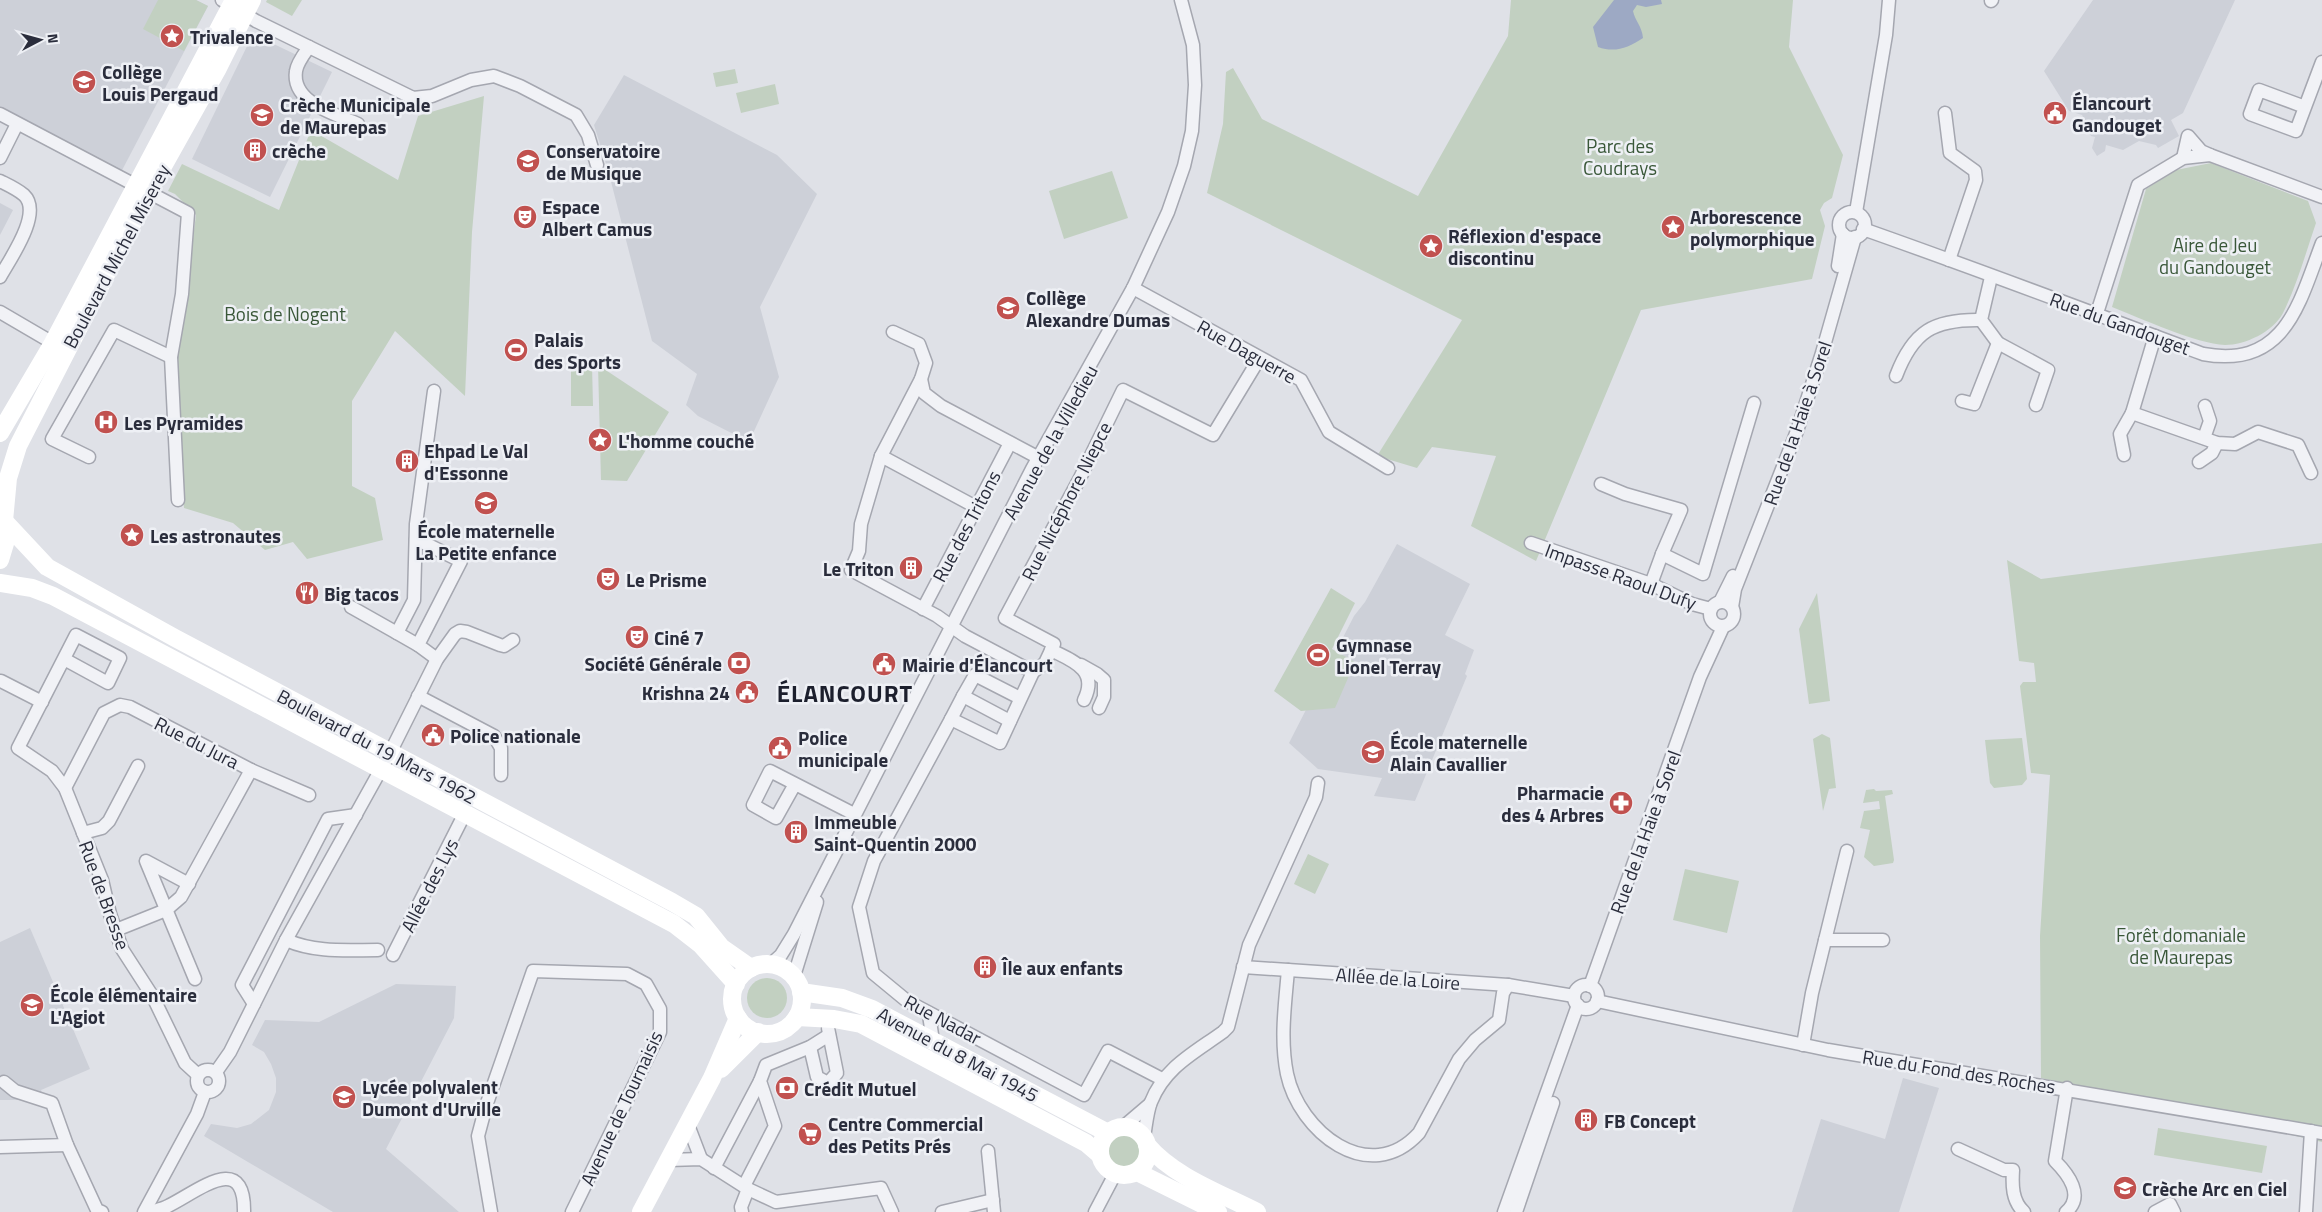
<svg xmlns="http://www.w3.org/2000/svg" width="2322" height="1212" font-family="'Titillium Web',sans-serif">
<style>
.built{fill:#cdd0d8}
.green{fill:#c2d0c1}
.water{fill:#9da9c4}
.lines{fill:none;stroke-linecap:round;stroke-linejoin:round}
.street-casing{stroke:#a5a7b0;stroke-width:15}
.street{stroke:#f1f2f6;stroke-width:12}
.secondary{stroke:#fff;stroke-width:18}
.labels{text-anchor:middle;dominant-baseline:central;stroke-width:5;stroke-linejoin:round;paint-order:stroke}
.poi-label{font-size:19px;font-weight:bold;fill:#2a2d3c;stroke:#eef0f5;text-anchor:start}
.park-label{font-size:19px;fill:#395738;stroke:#eef0f5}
.street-label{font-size:19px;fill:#2a2d3c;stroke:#eef0f5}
.district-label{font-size:24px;font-weight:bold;letter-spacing:1px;fill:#1c1f2d;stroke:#eef0f5}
</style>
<rect width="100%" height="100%" fill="#dfe1e7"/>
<g class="built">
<polygon points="0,0 196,0 208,6 119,176 0,114"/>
<polygon points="2093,0 2235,0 2183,113 2171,120 2179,136 2158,148 2156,145 2139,141 2123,150 2106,145 2105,151 2097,156 2092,148 2095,137 2091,136 2083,121 2085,120 2082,115 2069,111 2044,71"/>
<polygon points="253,34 332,72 270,197 192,159"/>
<polygon points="624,75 777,155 817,194 760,307 779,377 749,442 698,416 686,405 697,374 652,341 608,170 594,125"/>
<polygon points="0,203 13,210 0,235"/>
<polygon points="1397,544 1470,584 1445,635 1474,650 1465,674 1467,676 1415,801 1374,796 1382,778 1318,769 1289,743 1354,616 1365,602"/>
<polygon points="30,928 90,1069 41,1090 46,1105 20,1100 0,1100 0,942"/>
<polygon points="396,984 456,986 454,1018 386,1149 459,1212 333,1212 204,1136 211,1124 237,1128 251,1124 269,1110 276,1092 276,1078 271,1064 264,1052 252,1045 265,1020 319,1022"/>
<polygon points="1903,1078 1939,1088 1899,1212 1792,1212 1821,1119 1885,1139"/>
</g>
<g class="green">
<polygon points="158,0 196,0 208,6 184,51 143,29"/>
<polygon points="267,0 302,0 292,16 266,2"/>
<polygon points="1511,0 1793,0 1789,47 1843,155 1832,198 1824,203 1820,210 1825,226 1812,279 1641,310 1536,561 1471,526 1496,456 1432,447 1417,468 1377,456 1462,320 1207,193 1223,124 1226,72 1233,68 1262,119 1418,196 1508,36"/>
<polygon points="735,69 738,83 716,87 713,73"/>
<polygon points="775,84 779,104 741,113 736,93"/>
<polygon points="484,96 472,232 465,396 395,331 352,401 352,486 375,498 383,540 307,559 293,542 265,550 233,523 184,508 173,346 191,254 196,215 175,194 168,191 182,164 279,210 311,130 398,180 418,116"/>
<path d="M 2211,163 L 2308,201 L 2316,223 C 2306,252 2297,285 2283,313 C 2273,332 2245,345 2225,345 C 2197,344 2140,318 2112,307 L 2146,189 L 2176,170 Z"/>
<polygon points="1112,171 1128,218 1064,239 1049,191"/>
<polygon points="571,365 592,365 593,406 571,406"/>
<polygon points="598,365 669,412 627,481 601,480"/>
<polygon points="2322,543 2322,1142 2041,1078 2040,936 2050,775 2031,773 2020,686 2023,682 2036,682 2034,663 2019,661 2007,560 2041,579"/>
<polygon points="1331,588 1355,603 1332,649 1355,662 1335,708 1301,711 1274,691"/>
<polygon points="1817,593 1830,701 1809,704 1799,629"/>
<polygon points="1822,734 1830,738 1836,788 1829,789 1823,811 1813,739"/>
<polygon points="2022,738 2027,779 2022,785 1994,788 1990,783 1985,740"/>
<polygon points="1874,789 1876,791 1892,790 1893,794 1885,796 1894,860 1893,863 1874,866 1864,857 1870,830 1860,828 1864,811 1880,809 1879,801 1863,803 1866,790"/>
<polygon points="1308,854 1329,864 1315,894 1294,884"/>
<polygon points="1685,869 1739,881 1727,933 1673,920"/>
<circle cx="767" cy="998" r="20"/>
<polygon points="2158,1128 2267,1146 2262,1173 2154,1155"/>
<circle cx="1124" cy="1152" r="18"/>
</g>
<path class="water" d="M 1614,0 L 1661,0 L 1662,4 L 1646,7 L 1637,5 L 1633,11 C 1635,21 1642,26 1643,38 C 1628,48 1615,53 1598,47 L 1593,27 Z"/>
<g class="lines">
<g class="street-casing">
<g id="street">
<polyline points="222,0 256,21 413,98 432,96 471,80 494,76 520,86 576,115 588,135 597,165"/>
<polyline points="1991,1 1992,0"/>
<path d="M 309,47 C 304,54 297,63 296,71 C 291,103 336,114 358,124"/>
<polyline points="2305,107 2259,90 2250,114 2296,131 2322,62"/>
<polyline points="1945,113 1950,153 1975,171 1976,180 1949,260"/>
<polyline points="0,114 188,213 182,294 171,357 178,500"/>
<polyline points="0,158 17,124"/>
<polyline points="2183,158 2188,136 2201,151 2210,155"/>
<path d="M 0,181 C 8,185 17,189 24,195 C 43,213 10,259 0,277"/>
<polyline points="1856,212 1886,35 1889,0"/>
<circle cx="1852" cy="225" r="13"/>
<path d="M 1863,229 C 1977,269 2090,312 2203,354 C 2285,369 2299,304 2322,243"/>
<polyline points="1838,266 1843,234"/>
<polyline points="1991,277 1981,320 1998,343 2048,370 2036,405"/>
<polyline points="1133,288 1301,380 1329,432 1388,468"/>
<polyline points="0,312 53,343"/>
<polyline points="2097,313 2138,185 2183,158 2210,155 2322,197"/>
<polyline points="893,332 919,344 926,363 921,379 881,456 861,524 859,551 851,570 937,616 965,636 1033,672"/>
<polyline points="2155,336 2132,413 2217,443 2235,444 2258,432 2298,445 2311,473"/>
<path d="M 1896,376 C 1913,331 1934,319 1981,320"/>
<polyline points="921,379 924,393 941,406 1039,458"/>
<polyline points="1962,401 1974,404 1998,343"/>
<polyline points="2204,438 2210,421 2205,406"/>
<polyline points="2124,455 2120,434 2132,413"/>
<polyline points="881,456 976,507"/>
<polyline points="89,457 52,439 114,330 171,357"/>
<polyline points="2199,462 2212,453 2217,443"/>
<polyline points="1601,484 1625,494 1681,510 1662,554 1703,574 1754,403"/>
<polyline points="416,539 461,561 418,645 437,659"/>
<polyline points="1531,543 1651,584 1692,604 1711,609"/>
<polyline points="1651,584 1662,554"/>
<circle cx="1722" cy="614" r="12"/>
<polyline points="1720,602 1733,576"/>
<polyline points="351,607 397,633"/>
<polyline points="1732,607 1735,589 1797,431 1822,353 1855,237"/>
<polyline points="923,609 1010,443"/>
<polyline points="418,645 397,633 414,600 416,524 434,391"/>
<path d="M 1051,650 C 1073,661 1099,670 1084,700"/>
<polyline points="64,659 108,683 120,658 76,635 18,748 52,771 65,788 102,880 110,914 122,949 153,997 185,1063 198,1075"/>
<polyline points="1081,665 1097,674 1104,680 1104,697 1099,708"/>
<polyline points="1,681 42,702"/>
<polyline points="418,696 494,736 501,748 501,775"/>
<polyline points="963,696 951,719 1000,743 1033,672 1045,663 1054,644 1005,618 1080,478 1123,390 1213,435 1259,359"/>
<polyline points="951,719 874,861 859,907 873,973 907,1001 1084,1095 1108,1051 1162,1079"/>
<polyline points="1010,721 963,696 975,675 1020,698"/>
<polyline points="251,770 309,795"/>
<polyline points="795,784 776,818 753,805 770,771 854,814"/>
<polyline points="65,788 104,713 120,705 130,707 251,770 181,897 166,910 116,930"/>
<polyline points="83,833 102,828 109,821 138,766"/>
<polyline points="189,884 146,861 195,979"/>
<path d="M 286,940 C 316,953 346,950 378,950"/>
<polyline points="1825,940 1883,940"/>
<polyline points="393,955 464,815"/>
<polyline points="771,964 781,955 794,934 1032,469 1133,288 1168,212 1184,166 1192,131 1195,85 1193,45 1181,0"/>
<polyline points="1243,967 1508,985 1574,996"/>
<path d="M 1288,970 C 1285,1005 1280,1039 1287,1074 C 1299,1131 1369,1188 1419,1133 L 1459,1059 L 1475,1040 L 1499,1020 L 1503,993 L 1508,985"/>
<polyline points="794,976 817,902"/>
<circle cx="1586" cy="997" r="12"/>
<polyline points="1590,986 1700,677 1723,627"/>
<polyline points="1597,1001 1828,1050 2322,1133"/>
<polyline points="254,1004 242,985 328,819 356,815"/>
<polyline points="933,1041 929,1015 936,1018"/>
<polyline points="1803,1045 1812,993 1847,851"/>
<polyline points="810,1047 817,1077 828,1083 837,1073 828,1028"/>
<circle cx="208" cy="1081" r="11"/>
<polyline points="216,1072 230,1052 286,940 390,753 437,659 455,634 460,631 467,632 500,645 504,646 513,640"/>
<polyline points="688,1125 701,1159"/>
<polyline points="1123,1127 1150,1104"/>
<path d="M 1144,1137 C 1146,1126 1147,1112 1151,1102 C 1165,1067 1194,1053 1223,1032 L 1228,1027 L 1249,945 L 1316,797 L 1318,783"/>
<polyline points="67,1145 97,1210 102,1212"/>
<polyline points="0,1147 67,1145 52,1103 15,1091 4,1082"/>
<path d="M 1958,1149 L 2004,1170 L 2013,1170 C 2012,1185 2012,1201 2024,1212"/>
<polyline points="988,1151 994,1212"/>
<polyline points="669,1160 701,1159 748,1189 776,1202 881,1188 892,1212"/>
<polyline points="714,1168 760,1081"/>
<polyline points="744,1186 775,1126 760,1081 766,1065 810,1047 829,1035"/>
<polyline points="144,1212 197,1114 205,1092"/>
<path d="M 150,1212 C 156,1210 163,1209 168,1206 C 197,1192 245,1150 244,1212"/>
<polyline points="491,1212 478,1136 486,1106 533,971 627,974 646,984 660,1009 660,1032 572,1212"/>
<polyline points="742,1212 741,1207 748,1189"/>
<polyline points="942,1212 993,1200"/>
<polyline points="1095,1212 1115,1174"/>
<polyline points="1504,1212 1578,1005"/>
<polyline points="1516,1212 1553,1103"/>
<path d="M 2066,1212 C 2085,1196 2068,1174 2055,1161 L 2067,1088"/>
<polyline points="2155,1212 2170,1204 2174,1212"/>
<polyline points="2306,1212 2311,1131"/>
</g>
</g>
<use href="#street" class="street"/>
<g class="secondary">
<polyline points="0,433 53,343 234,0"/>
<polyline points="4,521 47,567 175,638 672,902 696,916 721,947 751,968"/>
<polyline points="4,521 8,478 18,446 148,193 218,68 252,0"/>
<polyline points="0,560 7,537 3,519"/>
<polyline points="0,583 32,588 53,596 674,924 701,945 736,984"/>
<circle cx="767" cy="999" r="35"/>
<polyline points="801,992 842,998 872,1009 1108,1133"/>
<polyline points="797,1017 834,1019 861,1024 1086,1143 1100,1155"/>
<polyline points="721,1069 758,1032"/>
<circle cx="1124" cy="1151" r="24"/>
<path d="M 1147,1145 C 1174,1177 1220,1193 1257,1212"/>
<polyline points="1137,1172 1218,1212"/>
<polyline points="641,1212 712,1078 738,1018"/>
</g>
</g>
<defs>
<g id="sight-disc" transform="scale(1.25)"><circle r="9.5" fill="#c1514f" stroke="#eef0f5"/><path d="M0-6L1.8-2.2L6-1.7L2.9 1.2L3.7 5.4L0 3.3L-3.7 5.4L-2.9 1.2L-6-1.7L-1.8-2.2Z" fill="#fff"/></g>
<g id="school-disc" transform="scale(1.25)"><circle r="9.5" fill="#c1514f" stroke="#eef0f5"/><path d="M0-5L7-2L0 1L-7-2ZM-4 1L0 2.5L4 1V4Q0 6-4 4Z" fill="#fff"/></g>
<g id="civic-disc" transform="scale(1.25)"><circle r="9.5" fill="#c1514f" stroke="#eef0f5"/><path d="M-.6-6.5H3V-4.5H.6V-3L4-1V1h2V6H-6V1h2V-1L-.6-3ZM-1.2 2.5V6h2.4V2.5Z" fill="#fff"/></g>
<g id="building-disc" transform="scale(1.25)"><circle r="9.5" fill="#c1514f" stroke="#eef0f5"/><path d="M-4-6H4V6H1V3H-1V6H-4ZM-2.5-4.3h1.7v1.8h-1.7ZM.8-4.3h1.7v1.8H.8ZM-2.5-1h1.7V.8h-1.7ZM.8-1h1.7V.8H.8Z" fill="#fff"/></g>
<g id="theatre-disc" transform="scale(1.25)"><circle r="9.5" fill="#c1514f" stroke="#eef0f5"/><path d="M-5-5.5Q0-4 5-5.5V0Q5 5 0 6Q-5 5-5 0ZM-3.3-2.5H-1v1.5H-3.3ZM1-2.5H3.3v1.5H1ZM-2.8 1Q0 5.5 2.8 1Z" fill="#fff"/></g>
<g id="stadium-disc" transform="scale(1.25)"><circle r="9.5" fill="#c1514f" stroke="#eef0f5"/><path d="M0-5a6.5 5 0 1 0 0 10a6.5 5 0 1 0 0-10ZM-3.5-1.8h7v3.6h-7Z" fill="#fff"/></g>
<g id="hospital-disc" transform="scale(1.25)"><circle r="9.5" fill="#c1514f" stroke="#eef0f5"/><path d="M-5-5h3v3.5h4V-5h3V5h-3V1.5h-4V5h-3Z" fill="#fff"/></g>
<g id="restaurant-disc" transform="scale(1.25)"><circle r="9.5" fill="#c1514f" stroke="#eef0f5"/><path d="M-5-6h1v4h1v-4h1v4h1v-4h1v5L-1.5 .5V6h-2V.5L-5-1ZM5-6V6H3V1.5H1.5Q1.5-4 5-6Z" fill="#fff"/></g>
<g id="bank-disc" transform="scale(1.25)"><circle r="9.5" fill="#c1514f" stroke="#eef0f5"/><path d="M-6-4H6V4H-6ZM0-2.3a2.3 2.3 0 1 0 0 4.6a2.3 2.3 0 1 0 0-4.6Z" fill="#fff"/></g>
<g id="pharmacy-disc" transform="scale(1.25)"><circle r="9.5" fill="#c1514f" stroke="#eef0f5"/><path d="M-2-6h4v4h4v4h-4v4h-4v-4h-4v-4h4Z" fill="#fff"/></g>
<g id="supermarket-disc" transform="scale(1.25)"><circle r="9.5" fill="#c1514f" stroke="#eef0f5"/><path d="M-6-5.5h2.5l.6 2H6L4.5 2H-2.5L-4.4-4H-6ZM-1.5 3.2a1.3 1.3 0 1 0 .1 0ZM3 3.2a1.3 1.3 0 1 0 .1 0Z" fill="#fff"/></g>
</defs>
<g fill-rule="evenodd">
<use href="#sight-disc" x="172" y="36"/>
<use href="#school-disc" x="84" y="82"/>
<use href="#civic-disc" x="2055" y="113"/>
<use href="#school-disc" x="262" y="115"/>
<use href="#building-disc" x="255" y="150"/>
<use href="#school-disc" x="528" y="161"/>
<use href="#theatre-disc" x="525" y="217"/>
<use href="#sight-disc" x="1673" y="227"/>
<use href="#sight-disc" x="1431" y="246"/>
<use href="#school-disc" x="1008" y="308"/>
<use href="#stadium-disc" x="516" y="350"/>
<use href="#hospital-disc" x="106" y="422"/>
<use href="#sight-disc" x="600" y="440"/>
<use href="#building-disc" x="407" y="461"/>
<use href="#school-disc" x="486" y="503"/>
<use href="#sight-disc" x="132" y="535"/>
<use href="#building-disc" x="911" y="568"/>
<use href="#theatre-disc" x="608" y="579"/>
<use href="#restaurant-disc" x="307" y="593"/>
<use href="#theatre-disc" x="637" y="637"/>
<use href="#stadium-disc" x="1318" y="655"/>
<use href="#bank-disc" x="739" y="663"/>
<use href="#civic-disc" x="884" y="664"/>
<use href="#civic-disc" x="747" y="692"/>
<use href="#civic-disc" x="433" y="735"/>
<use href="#civic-disc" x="780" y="748"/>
<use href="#school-disc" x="1373" y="752"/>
<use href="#pharmacy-disc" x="1621" y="803"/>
<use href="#building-disc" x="796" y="832"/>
<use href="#building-disc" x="985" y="967"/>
<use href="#school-disc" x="32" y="1005"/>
<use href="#bank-disc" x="787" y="1088"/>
<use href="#school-disc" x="344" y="1097"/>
<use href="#building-disc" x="1586" y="1120"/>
<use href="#supermarket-disc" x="810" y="1134"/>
<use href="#school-disc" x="2125" y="1188"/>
</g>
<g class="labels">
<g class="poi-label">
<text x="190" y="36">Trivalence</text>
<text x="102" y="71">Collège<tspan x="102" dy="22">Louis Pergaud</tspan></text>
<text x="2072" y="102">Élancourt<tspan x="2072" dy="22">Gandouget</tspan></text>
<text x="280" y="104">Crèche Municipale<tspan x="280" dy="22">de Maurepas</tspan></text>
<text x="272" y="150">crèche</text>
<text x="546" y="150">Conservatoire<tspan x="546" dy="22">de Musique</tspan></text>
<text x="542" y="206">Espace<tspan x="542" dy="22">Albert Camus</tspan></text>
<text x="1690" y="216">Arborescence<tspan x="1690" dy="22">polymorphique</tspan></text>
<text x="1448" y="235">Réflexion d'espace<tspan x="1448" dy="22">discontinu</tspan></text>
<text x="1026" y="297">Collège<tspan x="1026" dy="22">Alexandre Dumas</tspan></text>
<text x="534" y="339">Palais<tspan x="534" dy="22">des Sports</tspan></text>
<text x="124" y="422">Les Pyramides</text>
<text x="618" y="440">L'homme couché</text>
<text x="424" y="450">Ehpad Le Val<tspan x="424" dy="22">d'Essonne</tspan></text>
<text x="486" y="530" text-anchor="middle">École maternelle<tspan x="486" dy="22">La Petite enfance</tspan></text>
<text x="150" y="535">Les astronautes</text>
<text x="894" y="568" text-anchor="end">Le Triton</text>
<text x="626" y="579">Le Prisme</text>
<text x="324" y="593">Big tacos</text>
<text x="654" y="637">Ciné 7</text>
<text x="1336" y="644">Gymnase<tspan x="1336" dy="22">Lionel Terray</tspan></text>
<text x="722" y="663" text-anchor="end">Société Générale</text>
<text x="902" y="664">Mairie d'Élancourt</text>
<text x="730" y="692" text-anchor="end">Krishna 24</text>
<text x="450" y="735">Police nationale</text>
<text x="798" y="737">Police<tspan x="798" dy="22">municipale</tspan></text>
<text x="1390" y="741">École maternelle<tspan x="1390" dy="22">Alain Cavallier</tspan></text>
<text x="1604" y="792" text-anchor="end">Pharmacie<tspan x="1604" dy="22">des 4 Arbres</tspan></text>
<text x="814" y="821">Immeuble<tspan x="814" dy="22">Saint-Quentin 2000</tspan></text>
<text x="1002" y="967">Île aux enfants</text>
<text x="50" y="994">École élémentaire<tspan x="50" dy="22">L'Agiot</tspan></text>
<text x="362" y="1086">Lycée polyvalent<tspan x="362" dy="22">Dumont d'Urville</tspan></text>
<text x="804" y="1088">Crédit Mutuel</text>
<text x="1604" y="1120">FB Concept</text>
<text x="828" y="1123">Centre Commercial<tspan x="828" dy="22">des Petits Prés</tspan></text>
<text x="2142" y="1188">Crèche Arc en Ciel</text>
</g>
<g class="park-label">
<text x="1620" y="145">Parc des<tspan x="1620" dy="22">Coudrays</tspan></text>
<text x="2215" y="244">Aire de Jeu<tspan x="2215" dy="22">du Gandouget</tspan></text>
<text x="285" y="313">Bois de Nogent</text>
<text x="2181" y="934">Forêt domaniale<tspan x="2181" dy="22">de Maurepas</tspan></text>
</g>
<g class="street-label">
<text transform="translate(116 256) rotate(-62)">Boulevard Michel Miserey</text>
<text transform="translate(2120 323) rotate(20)">Rue du Gandouget</text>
<text transform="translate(1247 351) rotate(29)">Rue Daguerre</text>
<text transform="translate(1797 423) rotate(-71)">Rue de la Haie à Sorel</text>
<text transform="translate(1050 442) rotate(-61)">Avenue de la Villedieu</text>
<text transform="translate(1066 501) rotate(-63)">Rue Nicéphore Niepce</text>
<text transform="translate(966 526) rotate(-62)">Rue des Tritons</text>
<text transform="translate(1621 576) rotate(20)">Impasse Raoul Dufy</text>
<text transform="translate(197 742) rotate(27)">Rue du Jura</text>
<text transform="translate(377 746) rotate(28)">Boulevard du 19 Mars 1962</text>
<text transform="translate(1645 832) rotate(-70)">Rue de la Haie à Sorel</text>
<text transform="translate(429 885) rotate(-63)">Allée des Lys</text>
<text transform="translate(105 895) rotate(70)">Rue de Bresse</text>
<text transform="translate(1398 978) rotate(4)">Allée de la Loire</text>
<text transform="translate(943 1019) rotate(28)">Rue Nadar</text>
<text transform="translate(958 1054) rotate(28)">Avenue du 8 Mai 1945</text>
<text transform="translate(1959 1071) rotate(9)">Rue du Fond des Roches</text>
<text transform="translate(621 1108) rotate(-65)">Avenue de Tournaisis</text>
</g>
<g class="district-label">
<text x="845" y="693">ÉLANCOURT</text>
</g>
</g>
<g transform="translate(40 40) rotate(84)" stroke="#eef0f5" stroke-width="4" paint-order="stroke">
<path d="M0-4L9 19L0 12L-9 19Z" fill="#2a2d3c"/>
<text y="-8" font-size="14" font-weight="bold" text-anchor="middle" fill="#2a2d3c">N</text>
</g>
</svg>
